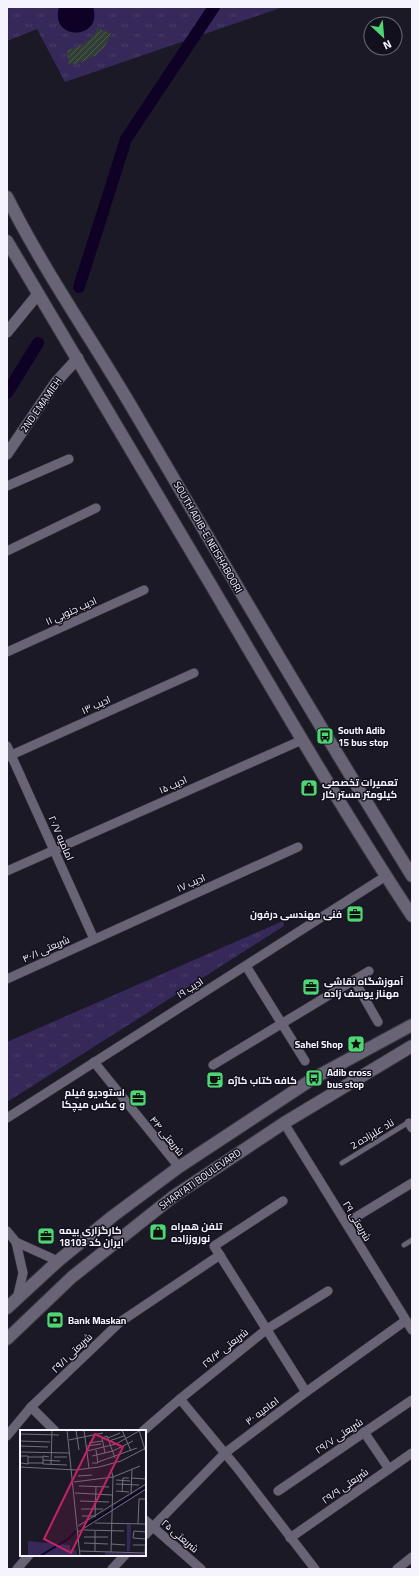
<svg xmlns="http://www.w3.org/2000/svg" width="419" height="1576" font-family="Georgia,Cairo,serif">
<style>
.grass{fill:url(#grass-tufts)}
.water{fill:#0f0126}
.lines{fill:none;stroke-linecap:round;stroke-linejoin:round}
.canal{stroke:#0f0126;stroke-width:12}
.building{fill:url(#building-hatch)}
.service-casing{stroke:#37353f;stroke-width:6}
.minor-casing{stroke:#37353f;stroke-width:10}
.tertiary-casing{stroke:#37353f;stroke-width:12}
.secondary-casing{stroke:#37353f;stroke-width:14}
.service{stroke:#686475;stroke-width:4.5}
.minor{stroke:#686475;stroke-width:9}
.tertiary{stroke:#686475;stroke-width:11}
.secondary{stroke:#686475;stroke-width:12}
.labels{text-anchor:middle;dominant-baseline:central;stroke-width:3;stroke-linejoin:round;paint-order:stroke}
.street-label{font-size:10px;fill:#f5f3fd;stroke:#13101d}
.poi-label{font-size:10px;font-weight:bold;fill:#f5f3fd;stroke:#13101d;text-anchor:start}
.inset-river{fill:none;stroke:#0f0126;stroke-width:2}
.inset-road{fill:none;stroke:#73707d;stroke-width:1}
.view{fill:#c52363;fill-opacity:0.15;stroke:#c52363;stroke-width:2}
.inset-edge{fill:none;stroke:#f5f3fd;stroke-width:2}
</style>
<defs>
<pattern id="grass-tufts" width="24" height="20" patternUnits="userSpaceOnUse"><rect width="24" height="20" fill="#362859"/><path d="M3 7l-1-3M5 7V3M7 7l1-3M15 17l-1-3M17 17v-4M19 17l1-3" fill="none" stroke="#4a3d6a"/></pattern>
<pattern id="building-hatch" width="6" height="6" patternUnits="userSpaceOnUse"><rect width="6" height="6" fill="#313e33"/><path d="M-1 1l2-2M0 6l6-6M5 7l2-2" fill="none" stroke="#4f5a51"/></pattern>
</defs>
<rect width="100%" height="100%" fill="#1c1927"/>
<g class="grass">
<polygon points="7,7 283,7 65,82 37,29 7,41"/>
<polygon points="283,921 284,926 7,1102 7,1042"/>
</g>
<path class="water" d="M 59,7 L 93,7 C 104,40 49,42 59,7 Z"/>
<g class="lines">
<g class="canal">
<polyline points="79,287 126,139 214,7"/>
<polyline points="7,393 38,343"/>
</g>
</g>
<polygon class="building" points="98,28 112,34 105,46 96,55 84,61 69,65 67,50 78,47 86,42 93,36"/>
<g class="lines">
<g class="service-casing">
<g id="service">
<polyline points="342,1163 409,1122"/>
<polyline points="404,1245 412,1240"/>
</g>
</g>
<g class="minor-casing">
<g id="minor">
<polyline points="7,486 69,459"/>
<polyline points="7,551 96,508"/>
<polyline points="7,652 144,590"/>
<polyline points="7,746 94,939"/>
<polyline points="7,757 194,673"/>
<polyline points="7,871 302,740"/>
<polyline points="246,966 305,1061"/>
<polyline points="7,979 298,847"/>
<polyline points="354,980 378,1022"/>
<polyline points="94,1062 179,1167"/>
<polyline points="213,1065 369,971"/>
<polyline points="7,1118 386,876"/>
<polyline points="284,1123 412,1330"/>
<polyline points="409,1123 412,1128"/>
<polyline points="283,1201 214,1246 306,1392"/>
<polyline points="346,1223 412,1183"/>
<polyline points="7,1231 16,1242"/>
<polyline points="17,1299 23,1273 16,1242 58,1261"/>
<polyline points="180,1399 238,1469 315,1569"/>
<polyline points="31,1407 55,1431"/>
<polyline points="143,1431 180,1399 267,1329 328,1291"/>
<polyline points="364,1432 389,1469"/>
<polyline points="7,1436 31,1407 120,1322 220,1255"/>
<polyline points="278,1491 412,1400"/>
<polyline points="145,1520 201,1569"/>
<polyline points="145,1535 225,1453 306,1392 405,1321"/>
<polyline points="290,1538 412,1453"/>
<polyline points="17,1569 29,1555"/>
<polyline points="112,1569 125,1555"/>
<polyline points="397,1569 412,1557"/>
</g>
</g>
<g class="tertiary-casing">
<g id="tertiary">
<polyline points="7,332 38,294"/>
<polyline points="7,454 56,382 78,358"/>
</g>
</g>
<g class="secondary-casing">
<g id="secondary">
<path d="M 7,197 C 45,273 94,342 137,416 C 227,570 318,724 412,876"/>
<path d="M 7,241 C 75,355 143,470 211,585 C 276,696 341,808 412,916"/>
<polyline points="7,1308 58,1261 113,1216 179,1167 314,1078 412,1025"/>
<polyline points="7,1339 72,1277 174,1196 284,1123 412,1046"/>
</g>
</g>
<use href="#service" class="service"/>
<use href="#minor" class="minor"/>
<use href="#tertiary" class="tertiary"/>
<use href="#secondary" class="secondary"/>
</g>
<defs>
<g id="bus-square" transform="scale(0.9)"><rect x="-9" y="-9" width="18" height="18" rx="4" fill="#4ed675" stroke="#13101d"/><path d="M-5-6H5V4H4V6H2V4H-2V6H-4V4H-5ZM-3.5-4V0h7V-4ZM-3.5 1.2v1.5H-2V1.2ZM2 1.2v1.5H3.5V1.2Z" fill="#111"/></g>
<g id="shop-square" transform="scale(0.9)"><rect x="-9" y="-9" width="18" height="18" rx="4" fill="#4ed675" stroke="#13101d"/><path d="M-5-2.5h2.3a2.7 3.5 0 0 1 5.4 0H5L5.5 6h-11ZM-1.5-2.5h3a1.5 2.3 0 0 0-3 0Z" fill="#111"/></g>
<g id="office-square" transform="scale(0.9)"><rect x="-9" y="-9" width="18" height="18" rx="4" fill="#4ed675" stroke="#13101d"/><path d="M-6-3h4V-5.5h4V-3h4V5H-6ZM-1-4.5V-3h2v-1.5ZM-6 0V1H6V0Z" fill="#111"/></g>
<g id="sight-square" transform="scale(0.9)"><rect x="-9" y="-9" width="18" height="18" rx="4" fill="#4ed675" stroke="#13101d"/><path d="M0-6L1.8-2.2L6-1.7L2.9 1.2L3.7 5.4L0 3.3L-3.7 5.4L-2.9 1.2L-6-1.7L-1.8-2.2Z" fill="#111"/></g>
<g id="cafe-square" transform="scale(0.9)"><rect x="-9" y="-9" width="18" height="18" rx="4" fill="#4ed675" stroke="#13101d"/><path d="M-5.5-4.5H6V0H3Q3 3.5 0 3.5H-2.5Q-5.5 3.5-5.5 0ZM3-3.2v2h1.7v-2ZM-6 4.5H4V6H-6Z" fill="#111"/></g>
<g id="bank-square" transform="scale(0.9)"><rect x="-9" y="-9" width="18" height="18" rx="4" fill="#4ed675" stroke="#13101d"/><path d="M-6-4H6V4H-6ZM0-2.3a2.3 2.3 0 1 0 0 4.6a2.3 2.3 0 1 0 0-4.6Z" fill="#111"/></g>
</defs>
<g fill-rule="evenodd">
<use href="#bus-square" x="325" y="736"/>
<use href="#shop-square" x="309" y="788"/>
<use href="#office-square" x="355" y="914"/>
<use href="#office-square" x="311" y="987"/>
<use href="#sight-square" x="356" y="1044"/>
<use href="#bus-square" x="314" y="1078"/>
<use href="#cafe-square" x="215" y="1080"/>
<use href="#office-square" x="138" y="1098"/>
<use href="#shop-square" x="158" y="1232"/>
<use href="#office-square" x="46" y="1236"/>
<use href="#bank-square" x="55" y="1320"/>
</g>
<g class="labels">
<g class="street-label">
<text transform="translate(41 405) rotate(-55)">2ND EMAMIEH</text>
<text transform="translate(208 537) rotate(60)">SOUTH ADIB-E NEISHABOORI</text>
<text transform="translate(71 611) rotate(-24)">ادیب جنوبي ١١</text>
<text transform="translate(96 705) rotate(-24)">ادیب ۱۳</text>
<text transform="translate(173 785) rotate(-24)">ادیب ۱۵</text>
<text transform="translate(61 838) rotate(66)">امامیه ۲۰/۷</text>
<text transform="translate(191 883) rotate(-24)">ادیب ۱۷</text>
<text transform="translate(46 949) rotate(-24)">شریعتی ۴۰/۱</text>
<text transform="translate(190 988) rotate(-32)">ادیب ۱۹</text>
<text transform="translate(372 1134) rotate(-31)">ناد علیزاده 2</text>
<text transform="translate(167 1136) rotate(51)">شریعتی ۴۴</text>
<text transform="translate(200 1179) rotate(-35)">SHARI'ATI BOULEVARD</text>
<text transform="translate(357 1221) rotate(59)">شریعتی ۲۹</text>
<text transform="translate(225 1348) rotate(-39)">شریعتی ۲۹/۳</text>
<text transform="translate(72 1353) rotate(-44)">شریعتی ۲۹/۱</text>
<text transform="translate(262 1411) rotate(-37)">امامیه ۳۰</text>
<text transform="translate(339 1436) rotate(-34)">شریعتی ۲۹/۷</text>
<text transform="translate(345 1486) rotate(-35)">شریعتی ۲۹/۹</text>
<text transform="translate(180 1536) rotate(41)">شریعتی ۲۵</text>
</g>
<g class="poi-label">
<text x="338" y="730">South Adib<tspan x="338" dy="12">15 bus stop</tspan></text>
<text x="322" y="782">تعمیرات تخصصی<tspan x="322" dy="12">کیلومتر مستر کار</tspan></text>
<text x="342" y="914" text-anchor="end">فنی مهندسی درفون</text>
<text x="324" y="981">آموزشگاه نقاشی<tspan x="324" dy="12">مهناز یوسف زاده</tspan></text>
<text x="343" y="1044" text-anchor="end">Sahel Shop</text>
<text x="327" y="1072">Adib cross<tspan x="327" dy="12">bus stop</tspan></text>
<text x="228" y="1080">کافه کتاب کاژه</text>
<text x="125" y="1092" text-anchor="end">استودیو فیلم<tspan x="125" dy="12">و عکس میچکا</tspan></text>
<text x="171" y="1226">تلفن همراه<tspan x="171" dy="12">نوروززاده</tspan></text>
<text x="59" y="1230">کارگزاری بیمه<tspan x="59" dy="12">ایران کد 18103</tspan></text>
<text x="68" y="1320">Bank Maskan</text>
</g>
</g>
<g transform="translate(20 1430)">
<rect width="126" height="126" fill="#1c1927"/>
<path d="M 107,94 L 111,95 L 110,121 L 107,121 ZM 8,111 L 50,115 L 50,119 L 56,120 L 57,125 L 8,126 ZM 85,122 L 126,124 L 126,126 L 85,126 Z" fill="#362859"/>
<path class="inset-river" d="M 60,99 L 126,57M 20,126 L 48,109 L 56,101"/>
<path class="inset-road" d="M 47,0 L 60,126M 56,0 L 59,20M 64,0 L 69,38M 102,0 L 111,21M 119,0 L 126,23M 1,4 L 39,5M 88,8 L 100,3M 49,10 L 83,3M 0,11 L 30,12M 89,11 L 104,6M 69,13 L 82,11M 0,16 L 28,17M 67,16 L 81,14M 67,21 L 96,14 L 119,1M 0,22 L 49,23M 85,23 L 82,8 L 87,6 L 95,28M 72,26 L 93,21 L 113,11M 8,27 L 23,27M 29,27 L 23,26 L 23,34 L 47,35M 34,27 L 47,27M 23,30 L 40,31M 78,32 L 117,18M 1,33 L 8,34 L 8,26 L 1,26M 8,33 L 23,33M 72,33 L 78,33 L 76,20M 31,34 L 32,0M 0,37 L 56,40 L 79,37 L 101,31 L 126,18M 58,46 L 72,45M 111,48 L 126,49M 96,50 L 110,51M 54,52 L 93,47 L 120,36M 96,54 L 119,55M 59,56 L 89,57M 96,61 L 109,62M 102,62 L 103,48 L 109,48M 55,63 L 92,65M 111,64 L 112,39M 60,71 L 89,72M 61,79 L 83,79M 62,86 L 75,86M 75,87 L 76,57M 75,93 L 126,94M 118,94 L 119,69 L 126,69M 58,96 L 126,54M 64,100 L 104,101M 58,102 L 126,59M 126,102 L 114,101 L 113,108 L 126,109M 64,107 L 88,107M 64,113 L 88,114M 91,114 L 105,115M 113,115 L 126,115M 59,121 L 125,123 L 126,103M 75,121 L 75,101M 91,122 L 93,47 L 91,39"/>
<path class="view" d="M 75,4 L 103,17 L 51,123 L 24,109 Z"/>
<rect width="126" height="126" class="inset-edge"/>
</g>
<rect width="419" height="1576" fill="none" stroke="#f5f3fd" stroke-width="16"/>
<g transform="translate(383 36) rotate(154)"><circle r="19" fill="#13101d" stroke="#6d6b77"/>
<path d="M0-3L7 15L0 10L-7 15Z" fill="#4ed675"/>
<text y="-6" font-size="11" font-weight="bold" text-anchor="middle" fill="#f5f3fd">N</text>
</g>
</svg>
